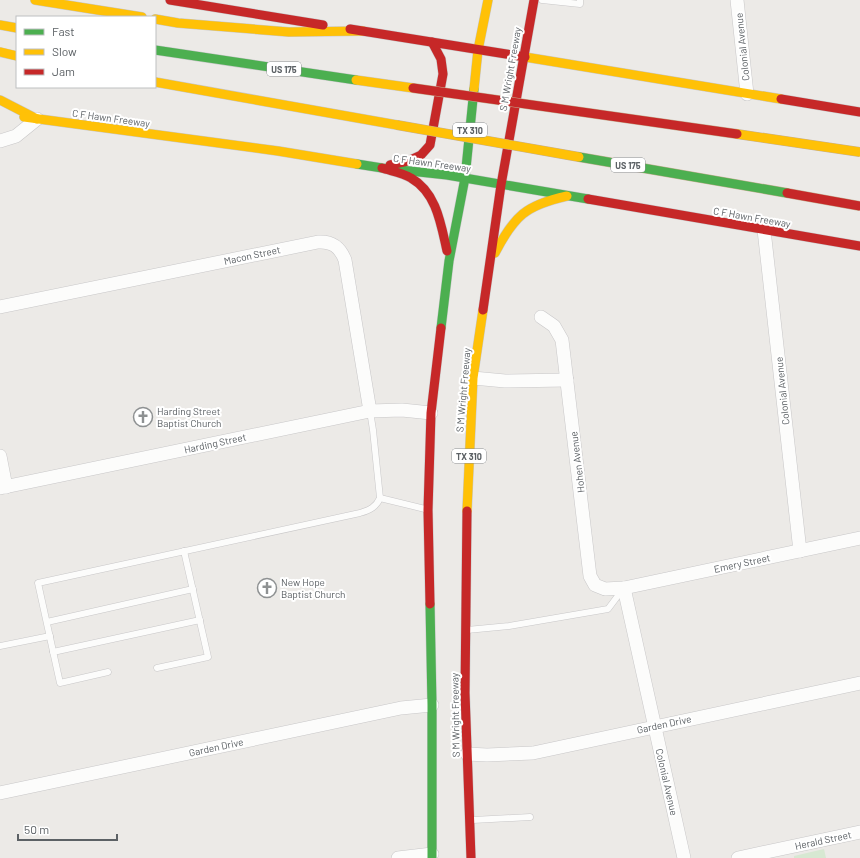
<svg xmlns="http://www.w3.org/2000/svg" width="860" height="858" font-family="Barlow,sans-serif">
<style>
.green{fill:#d7e8d2}
.lines{fill:none;stroke-linecap:round;stroke-linejoin:round}
.lane-casing{stroke:#c8c7c8;stroke-width:7}
.street-casing{stroke:#c8c7c8;stroke-width:14}
.fast-casing{stroke:#c7c7c8;stroke-width:10}
.slow-casing{stroke:#c7c7c8;stroke-width:10}
.jam-casing{stroke:#c7c7c8;stroke-width:10}
.lane{stroke:#fcfcfb;stroke-width:6}
.street{stroke:#fcfcfb;stroke-width:13}
.fast{stroke:#4caf50;stroke-width:9}
.slow{stroke:#ffc107;stroke-width:9}
.jam{stroke:#c62828;stroke-width:9}
.fast-bridge-casing{stroke:#c4af93;stroke-width:10;stroke-linecap:butt}
.slow-bridge-casing{stroke:#c4af93;stroke-width:10;stroke-linecap:butt}
.jam-bridge-casing{stroke:#c4af93;stroke-width:10;stroke-linecap:butt}
.fast-bridge{stroke:#4caf50;stroke-width:9}
.slow-bridge{stroke:#ffc107;stroke-width:9}
.jam-bridge{stroke:#c62828;stroke-width:9}
.labels{text-anchor:middle;dominant-baseline:central;stroke-width:4;stroke-linejoin:round;paint-order:stroke}
.shield{fill:#fff;stroke:#8d9093;stroke-width:1}
.shield-label{font-size:9px;font-weight:bold;fill:#5c6165}
.street-label{font-size:10px;fill:#5c6165;stroke:#fff}
.poi-label{font-size:10px;fill:#5c6165;stroke:#fff;text-anchor:start}
</style>
<rect width="100%" height="100%" fill="#eceae7"/>
<polygon class="green" points="824,849 826,858 794,858 794,856"/>
<g class="lines">
<g class="lane-casing">
<g id="lane">
<polyline points="542,0 580,4 580,0"/>
<polyline points="380,498 425,509"/>
<polyline points="47,622 193,589"/>
<polyline points="467,630 509,626 608,609 623,589"/>
<polyline points="0,646 50,636"/>
<polyline points="53,652 200,620"/>
<polyline points="157,668 208,657 184,551"/>
<path d="M 108,672 L 60,683 L 38,583 L 360,513 C 370,510 376,507 380,498 L 373,430 L 370,411"/>
<polyline points="473,820 530,817"/>
</g>
</g>
<g class="street-casing">
<g id="street">
<polyline points="737,0 747,94"/>
<polyline points="0,141 16,136 37,119"/>
<polyline points="764,230 800,551"/>
<path d="M 0,307 L 318,242 C 332,241 340,247 345,260 L 370,411"/>
<polyline points="541,317 554,326 562,340 590,576 595,585 605,589 624,588 860,538"/>
<polyline points="473,378 505,381 567,380"/>
<polyline points="0,456 6,487"/>
<polyline points="0,488 370,411 402,410 431,413"/>
<polyline points="624,588 684,858"/>
<polyline points="467,754 487,755 533,753 860,683"/>
<polyline points="0,793 401,708 432,705"/>
<polyline points="398,858 432,854"/>
<polyline points="738,858 860,832"/>
</g>
</g>
<g class="fast-casing">
<g id="fast">
<polyline points="155,50 356,80"/>
<polyline points="357,164 382,168 447,175 588,199"/>
<polyline points="441,328 449,261 465,178 474,89"/>
<polyline points="430,604 432,705 432,858"/>
</g>
</g>
<g class="slow-casing">
<g id="slow">
<polyline points="35,0 142,17"/>
<polyline points="155,19 178,23 289,32 363,31"/>
<polyline points="0,25 17,28"/>
<polyline points="0,52 17,56"/>
<polyline points="525,57 781,99"/>
<polyline points="356,80 413,88"/>
<polyline points="155,82 397,125"/>
<polyline points="474,89 478,50 488,0"/>
<polyline points="0,100 37,119"/>
<polyline points="24,117 278,151 357,164"/>
<path d="M 495,253 C 514,216 526,205 567,196"/>
<polyline points="467,511 473,378 483,310"/>
</g>
</g>
<g class="jam-casing">
<g id="jam">
<polyline points="170,0 323,25"/>
<polyline points="350,29 525,57"/>
<polyline points="781,99 860,112"/>
<polyline points="390,165 408,161 421,155 430,145 443,74 441,59 432,42"/>
<path d="M 382,168 C 391,171 403,173 411,178 C 437,193 441,225 447,251"/>
<polyline points="588,199 860,246"/>
<polyline points="483,310 501,185 534,0"/>
<polyline points="467,511 465,693 471,858"/>
<polyline points="430,604 428,510 431,413 441,328"/>
</g>
</g>
<use href="#lane" class="lane"/>
<use href="#street" class="street"/>
<use href="#fast" class="fast"/>
<use href="#slow" class="slow"/>
<use href="#jam" class="jam"/>
<g class="fast-bridge-casing">
<polyline id="fast-bridge" points="579,157 787,193"/>
</g>
<g class="slow-bridge-casing">
<g id="slow-bridge">
<polyline points="397,125 579,157"/>
<polyline points="737,134 860,152"/>
</g>
</g>
<g class="jam-bridge-casing">
<g id="jam-bridge">
<polyline points="413,88 737,134"/>
<polyline points="787,193 860,206"/>
</g>
</g>
<use href="#fast-bridge" class="fast-bridge"/>
<use href="#slow-bridge" class="slow-bridge"/>
<use href="#jam-bridge" class="jam-bridge"/>
</g>
<defs>
<g id="church-ring" transform="scale(1)"><circle r="9.5" fill="#fff" stroke="#8e9192" stroke-width="1.5"/><path d="M-1.2-6h2.4v3.5h3.3v2.4h-3.3V6h-2.4V-.1h-3.3v-2.4h3.3Z" fill="#8e9192"/></g>
</defs>
<g fill-rule="evenodd">
<use href="#church-ring" x="143" y="417"/>
<use href="#church-ring" x="267" y="588"/>
</g>
<g class="labels">
<g class="shield">
<rect x="267" y="62" width="34" height="14" rx="3"/>
<rect x="453" y="123" width="34" height="14" rx="3"/>
<rect x="611" y="158" width="34" height="14" rx="3"/>
<rect x="452" y="449" width="34" height="14" rx="3"/>
</g>
<g class="shield-label">
<text x="284" y="69">US 175</text>
<text x="470" y="130">TX 310</text>
<text x="628" y="165">US 175</text>
<text x="469" y="456">TX 310</text>
</g>
<g class="street-label">
<text transform="translate(742 47) rotate(-96)">Colonial Avenue</text>
<text transform="translate(510 69) rotate(-80)">S M Wright Freeway</text>
<text transform="translate(111 118) rotate(8)">C F Hawn Freeway</text>
<text transform="translate(432 163) rotate(8)">C F Hawn Freeway</text>
<text transform="translate(752 217) rotate(10)">C F Hawn Freeway</text>
<text transform="translate(252 255) rotate(-12)">Macon Street</text>
<text transform="translate(463 390) rotate(-85)">S M Wright Freeway</text>
<text transform="translate(782 391) rotate(-96)">Colonial Avenue</text>
<text transform="translate(215 443) rotate(-12)">Harding Street</text>
<text transform="translate(577 462) rotate(-97)">Hohen Avenue</text>
<text transform="translate(742 563) rotate(-12)">Emery Street</text>
<text transform="translate(455 715) rotate(-91)">S M Wright Freeway</text>
<text transform="translate(664 724) rotate(-12)">Garden Drive</text>
<text transform="translate(216 747) rotate(-12)">Garden Drive</text>
<text transform="translate(667 782) rotate(77)">Colonial Avenue</text>
<text transform="translate(823 840) rotate(-12)">Herald Street</text>
</g>
<g class="poi-label">
<text x="157" y="411">Harding Street<tspan x="157" dy="12">Baptist Church</tspan></text>
<text x="281" y="582">New Hope<tspan x="281" dy="12">Baptist Church</tspan></text>
</g>
</g>
<rect x="16" y="16" width="140" height="72" fill="#ffffff" stroke="#bec0c1"/>
<rect x="24" y="29" width="20" height="6" fill="#4caf50" stroke="#bec0c1"/>
<text x="52" y="36" font-size="12" fill="#5c6165">Fast</text>
<rect x="24" y="49" width="20" height="6" fill="#ffc107" stroke="#bec0c1"/>
<text x="52" y="56" font-size="12" fill="#5c6165">Slow</text>
<rect x="24" y="69" width="20" height="6" fill="#c62828" stroke="#bec0c1"/>
<text x="52" y="76" font-size="12" fill="#5c6165">Jam</text>
<path d="M18 834v6h99v-6" fill="none" stroke="#5c6165" stroke-width="2"/>
<text x="24" y="834" font-size="12" fill="#5c6165" stroke="#ffffff" stroke-width="3" paint-order="stroke">50 m</text>
</svg>
